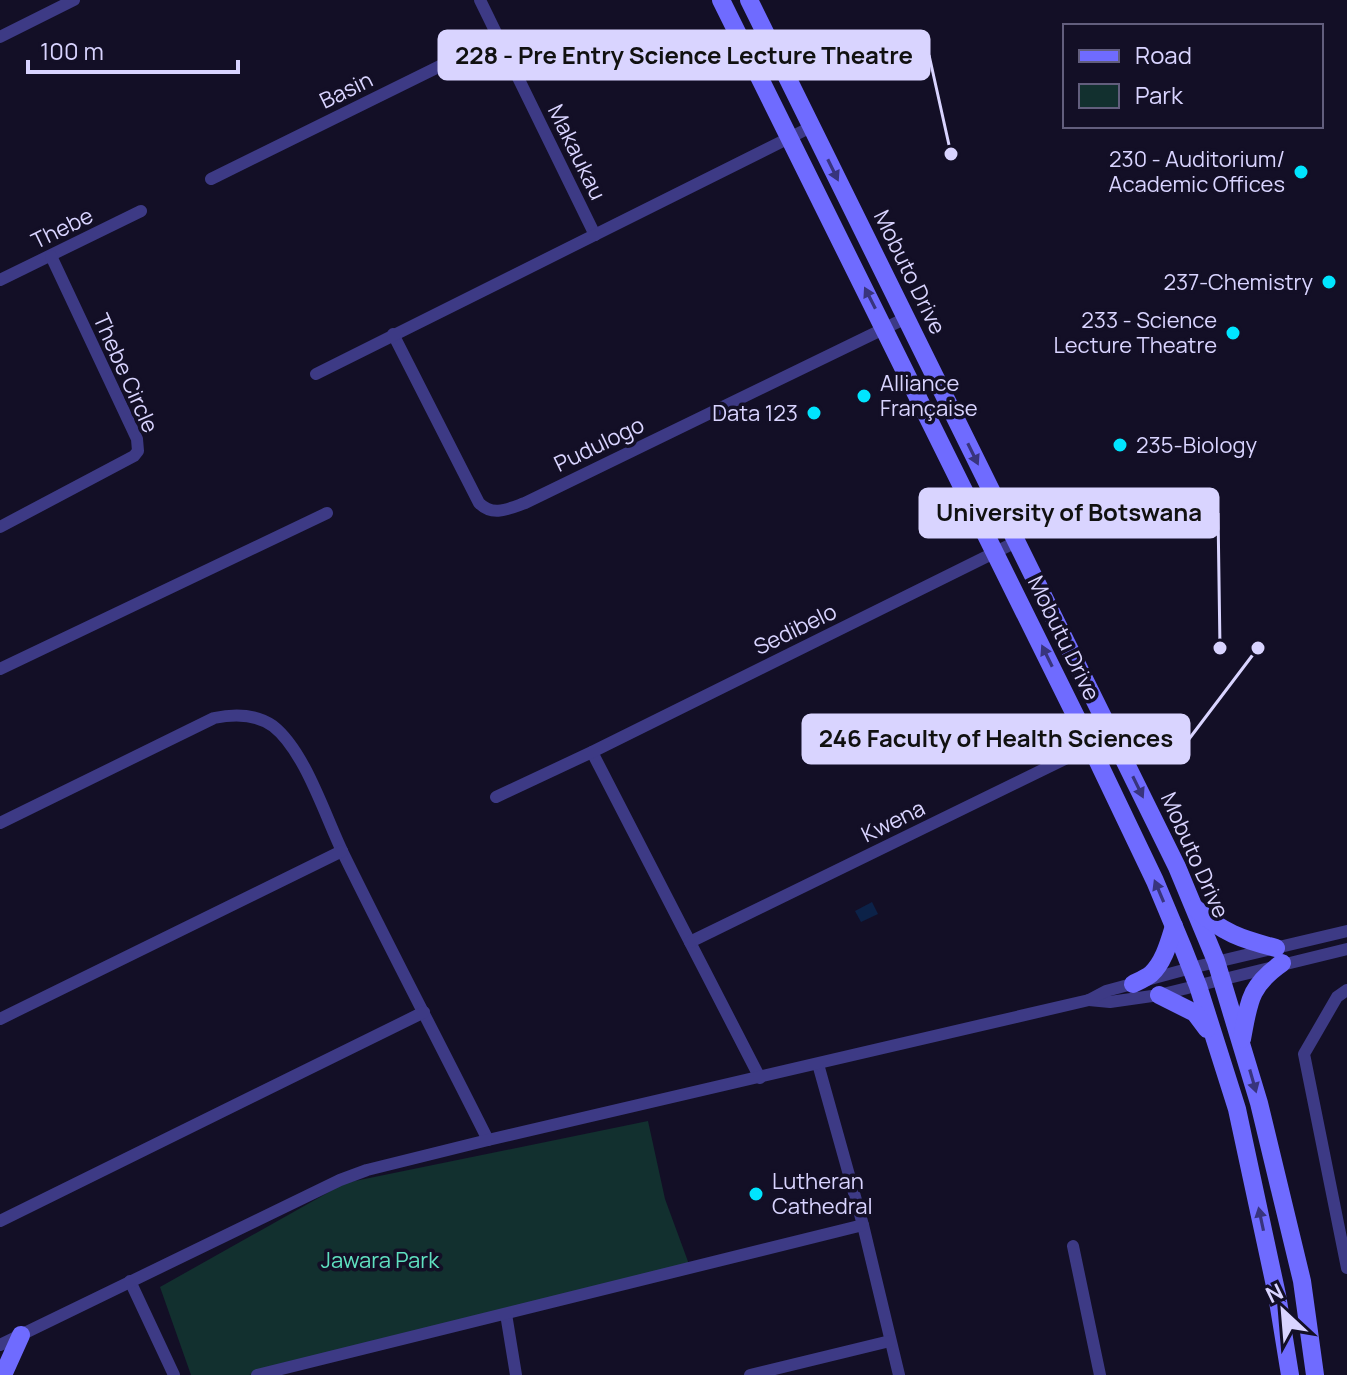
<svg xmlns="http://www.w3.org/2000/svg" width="1347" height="1375" font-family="Manrope,sans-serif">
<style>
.green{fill:#12302f}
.water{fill:#0c2248}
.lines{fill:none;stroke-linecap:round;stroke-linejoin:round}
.street{stroke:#3d3a85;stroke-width:12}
.secondary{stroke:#6f6bff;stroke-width:18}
.oneway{fill:#38347d}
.poi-dot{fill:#00e5ff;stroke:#130f26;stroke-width:3}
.labels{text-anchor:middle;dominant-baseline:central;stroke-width:7;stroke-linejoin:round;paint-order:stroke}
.street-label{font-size:22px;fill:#d9d4ff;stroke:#130f26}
.poi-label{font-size:22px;fill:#d9d4ff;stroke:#130f26;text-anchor:end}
.park-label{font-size:22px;fill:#5fe0c0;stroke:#130f26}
.leader{fill:none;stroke:#d9d4ff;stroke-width:3}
.callout-dot{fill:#d9d4ff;stroke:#130f26;stroke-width:3}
.callout{fill:#d9d4ff;stroke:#d9d4ff;stroke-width:3}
.callout-label{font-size:24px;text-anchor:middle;font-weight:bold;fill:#111}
</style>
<rect width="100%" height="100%" fill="#130f26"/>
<polygon class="green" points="648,1121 665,1199 690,1267 506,1314 249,1375 191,1375 160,1287 345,1183"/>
<polygon class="water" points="872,902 878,914 861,922 855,911"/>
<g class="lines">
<g class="street">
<polyline points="480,0 595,235"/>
<polyline points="0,37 74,0"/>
<polyline points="211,179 499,37"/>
<polyline points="0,280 141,211"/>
<path d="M 393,334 L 479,503 C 493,517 508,509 525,503 L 906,318"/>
<polyline points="316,374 811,127"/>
<polyline points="0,527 134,456 138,451 137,439 51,256"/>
<polyline points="0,669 327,513"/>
<polyline points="592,752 760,1078"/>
<polyline points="496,797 592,752 1016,542"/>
<path d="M 0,823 L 214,718 C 233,714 256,714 273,726 C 305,751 325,816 343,853 C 390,949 440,1044 488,1140"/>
<polyline points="690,942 1112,736"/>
<polyline points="1347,990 1337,997 1304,1054 1347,1268"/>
<polyline points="1089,1000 1110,1002 1159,995 1347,949"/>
<polyline points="0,1019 342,851"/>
<polyline points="818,1064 863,1225 899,1375"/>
<polyline points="0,1221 424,1012"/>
<polyline points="1073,1246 1100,1375"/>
<polyline points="130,1281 174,1375"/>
<polyline points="506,1314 516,1375"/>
<polyline points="0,1345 340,1180 367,1170 488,1140 1089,1000 1106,991 1191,968 1347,931"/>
<polyline points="257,1375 863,1225"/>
<polyline points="750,1375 890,1341"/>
</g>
<g class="secondary">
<polyline points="721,0 1091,747 1155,881 1183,948 1198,986 1237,1109 1277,1295 1290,1375"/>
<polyline points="749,0 1177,867 1216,961 1259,1103 1302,1281 1315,1375"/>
<path d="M 1195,908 C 1223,933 1241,939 1276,948"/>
<path d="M 1133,984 C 1139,981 1146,978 1151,974 C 1164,962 1169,942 1174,926"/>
<polyline points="1159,995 1195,1013 1207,1029"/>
<path d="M 1242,1039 C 1249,1002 1249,986 1282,963"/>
<polyline points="3,1375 21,1335"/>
</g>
</g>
<defs><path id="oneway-solid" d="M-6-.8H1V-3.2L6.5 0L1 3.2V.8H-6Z" transform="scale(2)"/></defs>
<g class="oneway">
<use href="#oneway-solid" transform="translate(833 170) rotate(64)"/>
<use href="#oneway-solid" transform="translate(870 298) rotate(-117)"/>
<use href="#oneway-solid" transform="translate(973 454) rotate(64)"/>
<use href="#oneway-solid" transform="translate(1047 656) rotate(-116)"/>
<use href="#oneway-solid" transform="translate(1138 787) rotate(64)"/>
<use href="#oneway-solid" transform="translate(1159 891) rotate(-113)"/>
<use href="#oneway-solid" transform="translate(1253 1081) rotate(74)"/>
<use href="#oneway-solid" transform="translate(1261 1219) rotate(-102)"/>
</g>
<g class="poi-dot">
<circle cx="1301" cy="172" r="8"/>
<circle cx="1329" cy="282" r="8"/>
<circle cx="1233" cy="333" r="8"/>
<circle cx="864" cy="396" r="8"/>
<circle cx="814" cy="413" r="8"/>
<circle cx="1120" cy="445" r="8"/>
<circle cx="756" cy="1194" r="8"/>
</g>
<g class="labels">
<g class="street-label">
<text transform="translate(346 90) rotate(-26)">Basin</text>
<text transform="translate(577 152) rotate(64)">Makaukau</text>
<text transform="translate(62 228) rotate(-26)">Thebe</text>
<text transform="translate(910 272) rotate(64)">Mobuto Drive</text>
<text transform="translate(126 373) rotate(66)">Thebe Circle</text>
<text transform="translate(599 444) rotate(-26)">Pudulogo</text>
<text transform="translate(795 629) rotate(-26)">Sedibelo</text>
<text transform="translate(1064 638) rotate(64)">Mobutu Drive</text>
<text transform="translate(893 821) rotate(-26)">Kwena</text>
<text transform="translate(1195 855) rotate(66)">Mobuto Drive</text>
</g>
<g class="poi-label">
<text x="1285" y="159">230 - Auditorium/<tspan x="1285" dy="25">Academic Offices</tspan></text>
<text x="1313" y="282">237-Chemistry</text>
<text x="1217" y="320">233 - Science<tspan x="1217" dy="25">Lecture Theatre</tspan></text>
<text x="880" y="383" text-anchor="start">Alliance<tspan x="880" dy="25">Française</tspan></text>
<text x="798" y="413">Data 123</text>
<text x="1136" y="445" text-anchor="start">235-Biology</text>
<text x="772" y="1181" text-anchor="start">Lutheran<tspan x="772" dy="25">Cathedral</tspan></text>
</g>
<g class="park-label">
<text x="380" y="1260">Jawara Park</text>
</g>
</g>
<path class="leader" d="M951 154L929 55M1220 648L1218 513M1258 648L1189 739"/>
<g class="callout-dot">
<circle cx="951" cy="154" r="8"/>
<circle cx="1220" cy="648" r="8"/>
<circle cx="1258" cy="648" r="8"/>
</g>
<g class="callout">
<rect x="439" y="31" width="490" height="48" rx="8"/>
<rect x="920" y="489" width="298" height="48" rx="8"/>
<rect x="803" y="715" width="386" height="48" rx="8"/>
</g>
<g class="callout-label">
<text x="684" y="64">228 - Pre Entry Science Lecture Theatre</text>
<text x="1069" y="521">University of Botswana</text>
<text x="996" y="747">246 Faculty of Health Sciences</text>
</g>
<rect x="1063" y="24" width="260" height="104" fill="#130f26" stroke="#625e7d" stroke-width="2"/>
<rect x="1079" y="50" width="40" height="12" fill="#6f6bff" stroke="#625e7d" stroke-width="2"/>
<text x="1135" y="64" font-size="24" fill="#d9d4ff">Road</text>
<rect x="1079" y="84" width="40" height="24" fill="#12302f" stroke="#625e7d" stroke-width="2"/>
<text x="1135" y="104" font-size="24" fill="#d9d4ff">Park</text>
<g transform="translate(1283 1311) rotate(334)" stroke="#130f26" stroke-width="6" paint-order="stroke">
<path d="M0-6L14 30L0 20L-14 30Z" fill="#d9d4ff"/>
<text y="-12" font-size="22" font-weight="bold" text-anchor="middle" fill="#d9d4ff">N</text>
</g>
<path d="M28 60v12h210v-12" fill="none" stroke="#d9d4ff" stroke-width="4"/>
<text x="40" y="60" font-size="24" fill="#d9d4ff" stroke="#130f26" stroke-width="6" paint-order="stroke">100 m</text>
</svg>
